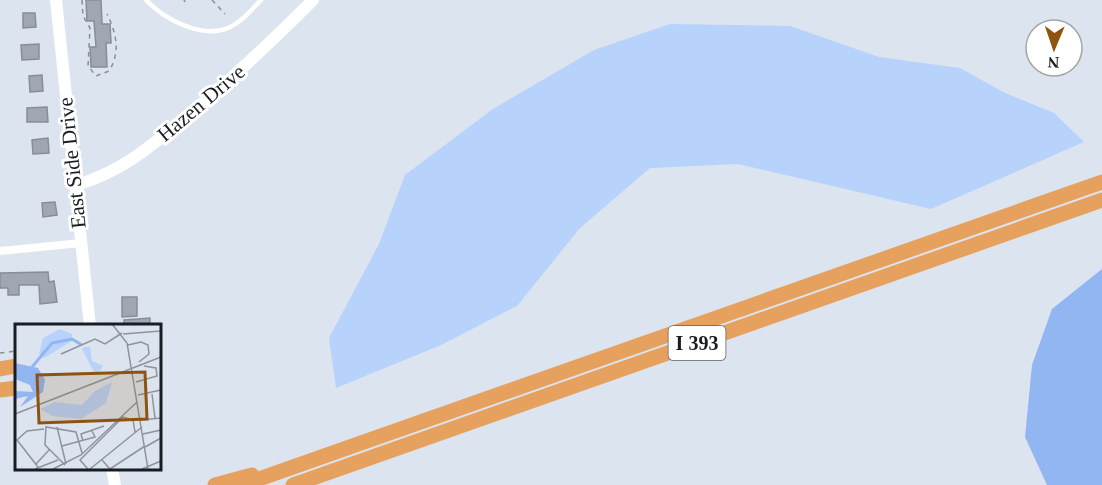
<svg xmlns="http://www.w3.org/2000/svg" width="1102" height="485" font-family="Georgia,serif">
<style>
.green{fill:#b7d2fb}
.water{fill:#91b6f1}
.building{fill:#a0a7b2;stroke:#878e98;stroke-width:1.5}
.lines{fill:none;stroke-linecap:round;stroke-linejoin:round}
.path{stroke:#888e96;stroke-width:1.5;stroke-dasharray:4.5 4.5;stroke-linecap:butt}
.lane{stroke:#fff;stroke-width:4.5}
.street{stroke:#fff;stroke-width:8}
.secondary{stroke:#fff;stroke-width:12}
.highway{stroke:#e7a15f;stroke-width:15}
.labels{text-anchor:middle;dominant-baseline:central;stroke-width:6;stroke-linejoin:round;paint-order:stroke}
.shield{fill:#fff;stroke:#5e6063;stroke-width:1.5}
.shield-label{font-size:20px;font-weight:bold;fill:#191c20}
.street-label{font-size:21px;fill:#191c20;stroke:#fff}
.inset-river{fill:none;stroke:#91b6f1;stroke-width:3}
.inset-road{fill:none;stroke:#8e949c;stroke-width:1.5}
.view{fill:#8d530f;fill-opacity:0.15;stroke:#8d530f;stroke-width:3}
.inset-edge{fill:none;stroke:#191c20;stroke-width:3}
</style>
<rect width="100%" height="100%" fill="#dce4ef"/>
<polygon class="green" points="670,24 790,26 879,57 960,68 1005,93 1054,113 1084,142 931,209 738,164 650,168 580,228 517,306 441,345 336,388 329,338 379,244 405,175 493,109 594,50"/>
<polygon class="water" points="1102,269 1102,485 1047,485 1025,437 1032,365 1052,309"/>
<g class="building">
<polygon points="86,0 101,0 102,24 110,24 111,43 106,43 107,67 91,67 90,47 96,47 94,21 87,21"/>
<polygon points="23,13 35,13 36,27 23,28"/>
<polygon points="39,44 39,59 22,60 21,45"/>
<polygon points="42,75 43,91 30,92 29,76"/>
<polygon points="47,107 48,122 27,122 27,108"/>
<polygon points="48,138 49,153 33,154 32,140"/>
<polygon points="55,202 57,215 43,217 42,203"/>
<polygon points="48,272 49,282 54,281 57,302 40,304 39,285 19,285 19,295 8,295 8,288 0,288 0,273"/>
<polygon points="122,297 137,297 137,316 122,317"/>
<polygon points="150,318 150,326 124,326 124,320"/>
</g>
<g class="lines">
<g class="path">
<path d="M 82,0 L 83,16 L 90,28 L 88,66 L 96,76 L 109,71 C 121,52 116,32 107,14"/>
<polyline points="184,0 185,2"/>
<polyline points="212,0 225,14"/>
<polyline points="0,353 16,351"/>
</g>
<path class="lane" d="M 146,0 C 164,19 201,39 228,28 C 241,23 252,9 261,0"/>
<polyline class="street" points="0,251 81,243"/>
<g class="secondary">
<polyline points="56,0 90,326"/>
<path d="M 75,185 C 121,173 155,143 191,113 C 234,77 274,39 313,0"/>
<polyline points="112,468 115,485"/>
</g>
<g class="highway">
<polyline points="0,369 16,366"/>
<polyline points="0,390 16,388"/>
<polyline points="215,485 252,475"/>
<polyline points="242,485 1102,182"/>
<polyline points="293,485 1102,200"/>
</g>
</g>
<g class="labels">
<rect class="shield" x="668.5" y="326" width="57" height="34" rx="4.5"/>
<g class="shield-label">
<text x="697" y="343">I 393</text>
</g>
<g class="street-label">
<text transform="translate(201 103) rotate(-40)">Hazen Drive</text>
<text transform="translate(72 163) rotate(-96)">East Side Drive</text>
</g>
</g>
<g transform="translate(15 324)">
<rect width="146" height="146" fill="#dce4ef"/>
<path d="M 45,5 L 57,10 L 57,17 L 29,34 L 24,30 L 28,14 ZM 69,23 L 75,23 L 77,37 L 88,42 L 84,48 L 80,50 L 67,25 ZM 97,58 L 91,79 L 66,95 L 38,92 L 25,85 L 40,78 L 67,81 L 80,67 Z" fill="#b7d2fb"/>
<path d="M 0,39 L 23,44 L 30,56 L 28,68 L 5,83 L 13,72 L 0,75 L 0,67 L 18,68 L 15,61 L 0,55 Z" fill="#91b6f1"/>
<path class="inset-river" d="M 17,43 L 37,19 L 57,15 L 67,21"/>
<path class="inset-road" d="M 97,0 L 112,19 L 133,145M 108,10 L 146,7M 113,21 L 126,18 L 133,21 L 134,30 L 124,38M 46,30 L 80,15 L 90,20 L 107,9M 121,58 L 142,52 L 141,44 L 129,42M 137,70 L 140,94M 123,71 L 146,66M 0,90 L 146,33M 126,96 L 146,94M 42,103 L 51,140M 128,110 L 146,106M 68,117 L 66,110 L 89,102M 47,122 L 80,113 L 77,107M 130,123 L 146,114M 87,136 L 95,145 L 130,122M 21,140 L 34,126M 50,141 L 30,121 L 31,103 L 61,108 L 67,129M 23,143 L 2,116 L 12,107 L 29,105M 20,145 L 43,136M 38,145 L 66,131 L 122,78M 73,145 L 65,136 L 108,93 L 118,96 L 120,108M 75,145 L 127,103M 127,145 L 146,137"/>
<path class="view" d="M 130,48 L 132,95 L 24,99 L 22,51 Z"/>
<rect width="146" height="146" class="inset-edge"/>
</g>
<g transform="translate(1054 48) rotate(182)"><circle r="28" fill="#ffffff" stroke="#a3a4a6" stroke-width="1.5"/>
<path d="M0-4.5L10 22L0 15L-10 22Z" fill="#8d530f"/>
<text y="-9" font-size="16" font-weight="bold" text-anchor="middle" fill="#191c20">N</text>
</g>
</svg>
